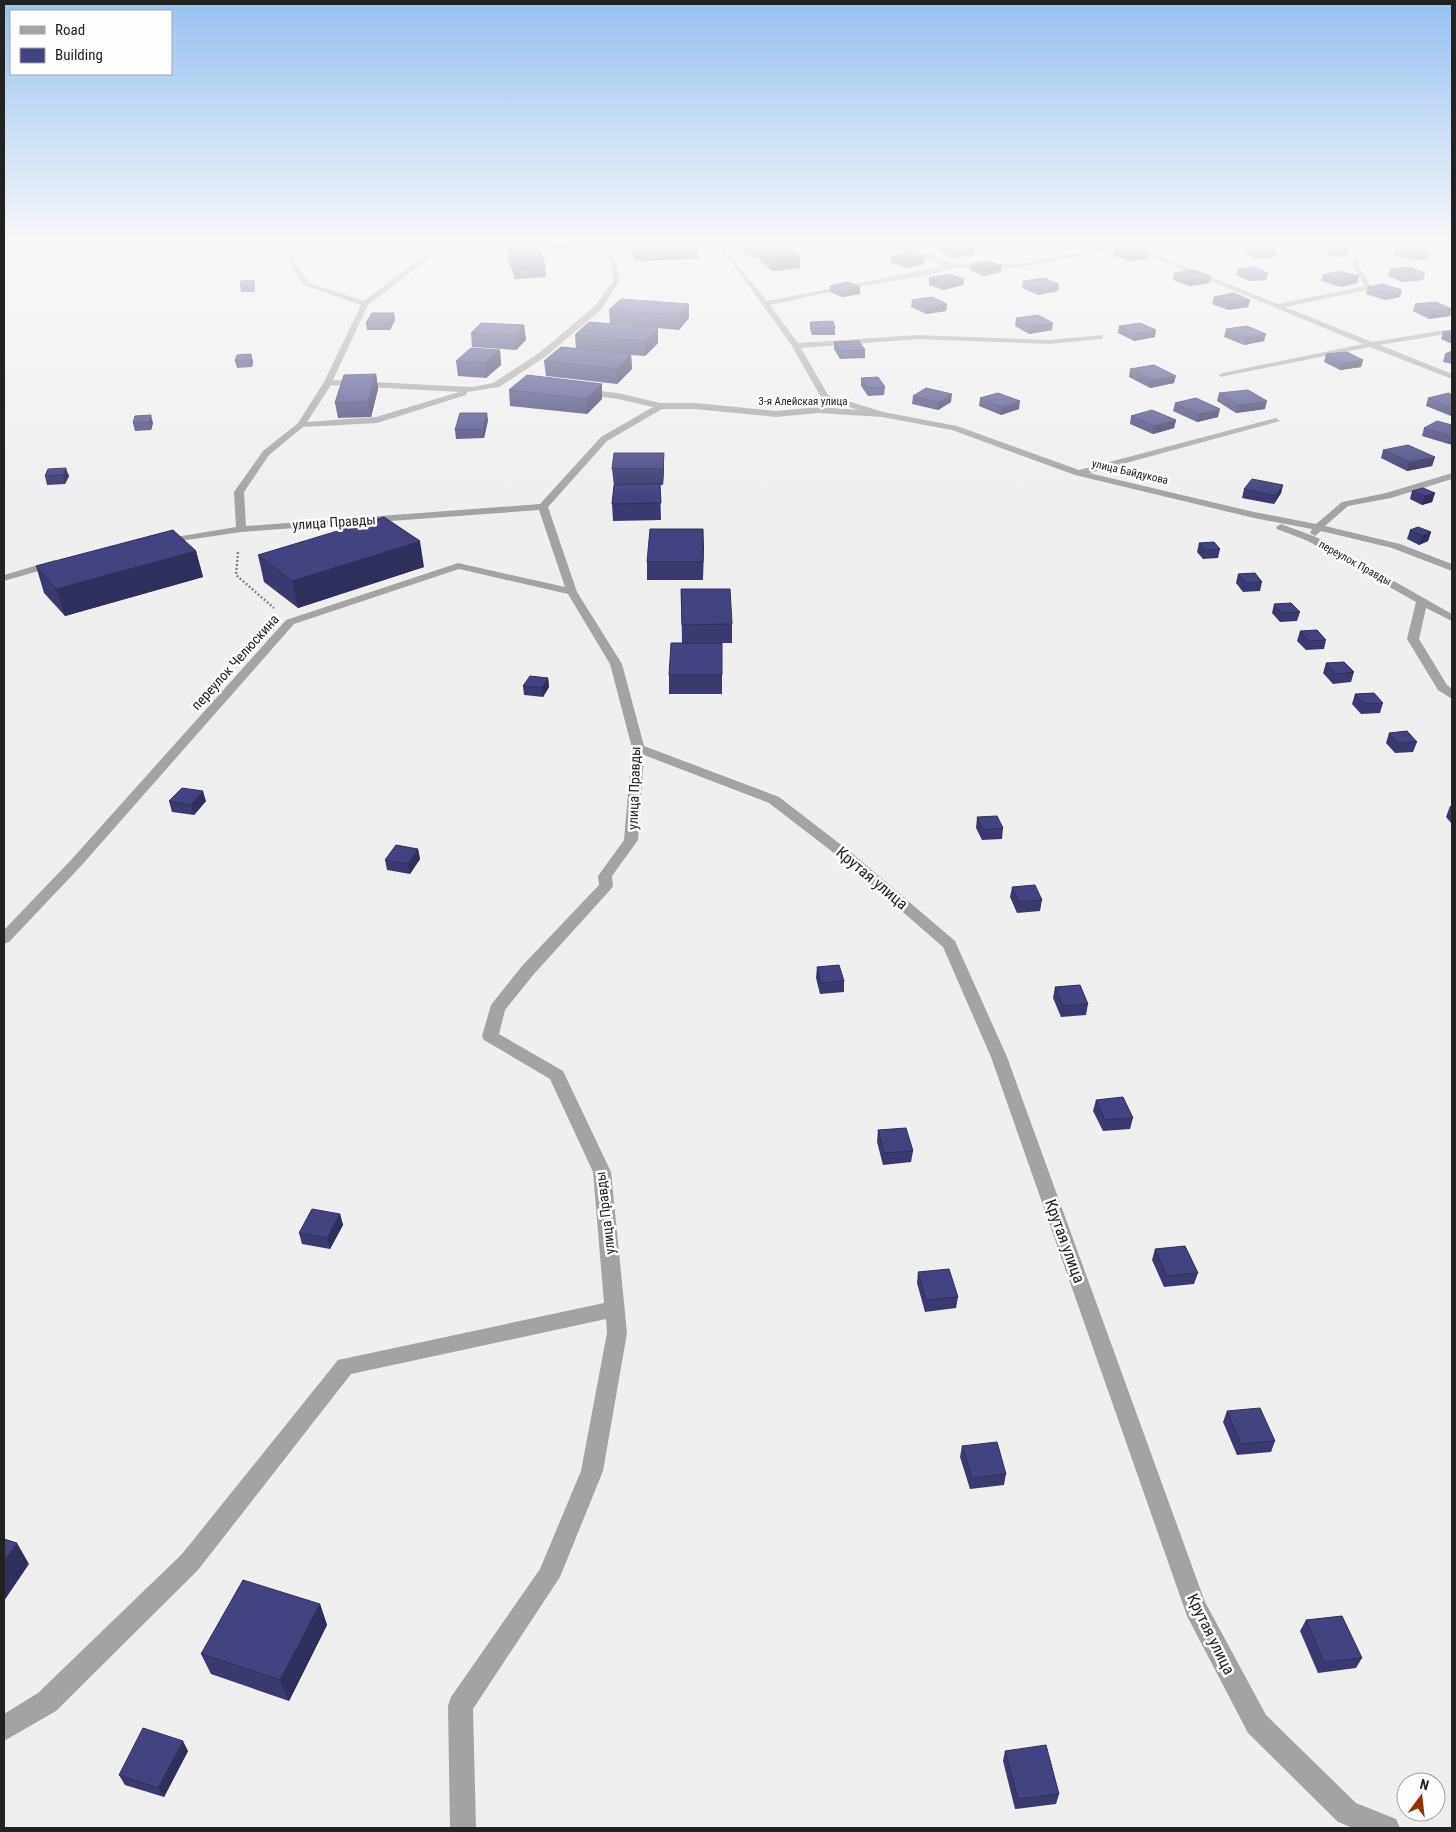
<svg xmlns="http://www.w3.org/2000/svg" width="1456" height="1832" font-family="'Roboto Condensed',sans-serif">
<style>
.lines{fill:none;stroke-linecap:round;stroke-linejoin:round}
.path{stroke:#858585;stroke-width:2.5;stroke-dasharray:2 2;stroke-linecap:butt}
.minor{fill:#a3a3a3;fill-rule:evenodd}
.wall{fill:#3a3a70}
.shaded-wall{fill:#2f2f5b}
.building{fill:#434382;stroke:#2f2f5b}
.labels{text-anchor:middle;dominant-baseline:central;stroke-width:5;stroke-linejoin:round;paint-order:stroke}
.far-street-label{font-size:11px;fill:#222;stroke:#fdfdfe}
.street-label{font-size:14px;fill:#222;stroke:#fdfdfe}
.near-street-label{font-size:16px;fill:#222;stroke:#fdfdfe}
</style>
<rect width="100%" height="100%" fill="#efeff0"/>
<g class="lines">
<polyline class="path" points="238,552 236,575 274,608"/>
<g class="minor">
<path d="M 294,242 L 300,242 L 293,259 L 309,283 L 364,301 L 443,242 L 450,242 L 368,305 L 333,380 L 472,387 L 493,383 L 539,353 L 595,306 L 614,280 L 607,251 L 626,242 L 634,242 L 614,252 L 620,280 L 601,310 L 545,357 L 499,387 L 467,392 L 466,395 L 377,423 L 303,427 L 269,455 L 244,492 L 246,526 L 540,504 L 601,437 L 653,407 L 618,399 L 580,394 L 580,390 L 583,389 L 618,393 L 660,403 L 695,403 L 776,411 L 819,407 L 859,410 L 822,399 L 792,346 L 740,273 L 713,242 L 719,242 L 767,301 L 946,266 L 878,242 L 906,246 L 954,264 L 1018,264 L 1129,243 L 1127,246 L 1018,268 L 953,268 L 929,275 L 844,289 L 770,305 L 798,343 L 918,335 L 1049,340 L 1102,335 L 1102,339 L 1099,339 L 1049,344 L 918,339 L 801,348 L 828,395 L 883,412 L 957,426 L 1079,470 L 1276,418 L 1280,421 L 1089,473 L 1254,512 L 1316,524 L 1342,502 L 1386,493 L 1452,473 L 1452,479 L 1391,498 L 1348,506 L 1325,526 L 1400,544 L 1452,564 L 1452,571 L 1392,548 L 1321,531 L 1315,536 L 1310,533 L 1312,529 L 1254,518 L 1075,475 L 952,430 L 882,417 L 819,413 L 776,417 L 695,409 L 662,409 L 607,441 L 548,507 L 577,592 L 622,664 L 644,746 L 779,797 L 853,854 L 955,941 L 1007,1057 L 1205,1602 L 1266,1715 L 1356,1803 L 1396,1819 L 1400,1828 L 1353,1828 L 1338,1822 L 1248,1733 L 1187,1616 L 991,1057 L 943,947 L 843,860 L 769,803 L 644,755 L 638,840 L 612,876 L 613,886 L 611,889 L 534,974 L 505,1010 L 499,1034 L 563,1071 L 611,1172 L 627,1333 L 603,1471 L 560,1577 L 473,1709 L 476,1828 L 450,1828 L 448,1706 L 451,1697 L 540,1569 L 581,1471 L 607,1333 L 606,1319 L 351,1374 L 198,1570 L 56,1711 L 4,1741 L 4,1714 L 38,1693 L 182,1554 L 338,1360 L 604,1303 L 593,1172 L 550,1079 L 484,1040 L 482,1036 L 491,1005 L 522,966 L 599,885 L 598,876 L 624,840 L 632,748 L 610,664 L 568,594 L 459,569 L 294,624 L 81,866 L 9,942 L 4,944 L 4,930 L 71,860 L 286,620 L 458,563 L 565,587 L 539,510 L 241,532 L 160,544 L 160,540 L 164,539 L 236,527 L 234,492 L 263,451 L 298,423 L 324,382 L 361,305 L 304,285 L 287,259 ZM 331,385 L 459,392 L 376,417 L 307,422 Z"/>
<polygon points="1353,242 1359,242 1359,266 1372,289 1285,307 1372,342 1452,329 1452,333 1380,345 1452,374 1452,379 1370,347 1220,377 1219,375 1223,373 1363,344 1129,247 1134,246 1278,304 1365,286 1353,266"/>
<polygon points="1281,524 1316,537 1452,614 1452,621 1426,608 1419,639 1447,685 1452,689 1452,699 1438,690 1407,639 1416,602 1308,541 1277,529 1276,527"/>
<polygon points="55,560 60,563 59,565 4,581 4,575"/>
</g>
</g>
<g class="wall">
<polygon points="549,242 588,242 589,247 550,248"/>
<polygon points="632,242 697,242 698,246 699,259 635,261 632,252"/>
<polygon points="838,242 868,242 868,244 850,247"/>
<polygon points="1329,244 1349,250 1347,257 1329,256 1327,250"/>
<polygon points="742,245 793,250 800,268 772,271 760,261 760,257 752,258 742,252"/>
<polygon points="941,246 975,248 974,255 952,258 940,252"/>
<polygon points="507,247 545,264 546,277 515,279 508,260"/>
<polygon points="1246,247 1277,251 1276,257 1256,259 1245,253"/>
<polygon points="1114,249 1149,258 1129,261 1113,256"/>
<polygon points="1395,249 1431,252 1429,258 1417,261 1393,255"/>
<polygon points="891,256 924,258 923,264 906,268 891,262"/>
<polygon points="971,264 1001,272 983,276 970,270"/>
<polygon points="1238,269 1268,273 1266,280 1249,281 1236,275"/>
<polygon points="1390,269 1423,280 1402,282 1388,276"/>
<polygon points="1174,273 1209,283 1189,286 1173,280"/>
<polygon points="1323,275 1357,283 1341,287 1321,281"/>
<polygon points="929,278 964,279 963,285 943,290 929,285"/>
<polygon points="254,280 255,287 254,292 241,292 240,285"/>
<polygon points="1023,281 1059,284 1058,291 1038,295 1022,288"/>
<polygon points="830,286 860,287 860,294 842,297 830,292"/>
<polygon points="1368,287 1400,297 1385,300 1366,294"/>
<polygon points="1214,297 1250,300 1248,307 1228,310 1212,304"/>
<polygon points="621,299 689,318 679,330 610,324 609,310"/>
<polygon points="912,300 947,304 946,311 926,314 911,307"/>
<polygon points="1415,304 1450,316 1429,319 1413,311"/>
<polygon points="394,313 395,320 390,330 367,330 366,323"/>
<polygon points="1016,318 1052,330 1029,334 1015,326"/>
<polygon points="810,322 835,328 835,335 812,335 810,329"/>
<polygon points="524,325 526,340 516,350 472,347 471,333"/>
<polygon points="1119,326 1155,337 1134,341 1118,333"/>
<polygon points="658,328 658,343 645,356 631,355 632,369 617,384 546,376 544,361 576,349 575,335"/>
<polygon points="1226,329 1264,341 1244,345 1224,337"/>
<polygon points="1452,331 1452,344 1441,339 1443,332"/>
<polygon points="834,342 865,350 865,358 840,359 834,349"/>
<polygon points="500,350 501,365 486,378 458,376 456,361"/>
<polygon points="1452,351 1452,364 1443,362 1445,354"/>
<polygon points="251,354 253,362 252,367 237,368 235,361"/>
<polygon points="1326,354 1363,360 1361,367 1340,370 1324,362"/>
<polygon points="1130,369 1174,383 1150,388 1129,377"/>
<polygon points="376,374 378,389 371,417 338,418 335,403"/>
<polygon points="861,378 885,387 884,395 868,396 861,386"/>
<polygon points="602,384 602,399 587,414 510,406 509,390"/>
<polygon points="1219,393 1265,409 1236,413 1217,401"/>
<polygon points="1452,395 1452,416 1451,416 1426,406 1428,398"/>
<polygon points="913,396 951,402 938,410 912,404"/>
<polygon points="980,398 1019,409 1001,415 979,406"/>
<polygon points="1175,403 1218,417 1197,422 1173,411"/>
<polygon points="135,416 153,423 151,430 135,431 133,423"/>
<polygon points="1131,416 1176,420 1174,428 1153,434 1130,424"/>
<polygon points="488,420 484,438 456,439 455,430"/>
<polygon points="1452,425 1452,445 1422,436 1424,428"/>
<polygon points="1383,450 1435,457 1432,466 1407,471 1381,458"/>
<polygon points="664,453 664,470 663,485 660,485 661,520 613,521 612,504 614,486 612,469"/>
<polygon points="48,469 69,476 65,484 47,485 45,476"/>
<polygon points="1283,485 1281,493 1274,504 1242,498 1244,489"/>
<polygon points="1412,491 1435,493 1432,502 1422,505 1410,499"/>
<polygon points="703,529 703,580 647,580 647,562"/>
<polygon points="1410,530 1431,532 1428,541 1419,545 1407,539"/>
<polygon points="1199,543 1220,549 1218,558 1203,559 1197,552"/>
<polygon points="196,551 203,577 65,616 44,593 36,566"/>
<polygon points="258,555 424,567 298,608 264,582"/>
<polygon points="1238,574 1262,582 1260,591 1243,592 1236,583"/>
<polygon points="681,589 732,624 732,643 722,643 722,694 669,694 669,675 682,643"/>
<polygon points="1274,604 1300,612 1297,621 1280,622 1272,613"/>
<polygon points="1300,631 1326,640 1324,649 1306,650 1297,641"/>
<polygon points="1326,663 1354,672 1351,682 1333,684 1323,673"/>
<polygon points="548,678 549,687 543,697 524,695 523,686"/>
<polygon points="1355,694 1383,703 1380,713 1361,714 1352,704"/>
<polygon points="1389,733 1417,742 1413,752 1395,753 1386,743"/>
<polygon points="169,801 206,801 194,815 172,812"/>
<polygon points="1450,806 1452,806 1452,824 1446,817"/>
<polygon points="977,817 1003,828 1002,839 982,840 976,828"/>
<polygon points="418,849 420,859 410,874 387,870 385,860"/>
<polygon points="1012,887 1042,900 1040,911 1017,913 1010,897"/>
<polygon points="817,967 844,981 844,992 820,994 816,978"/>
<polygon points="1055,987 1088,1004 1086,1015 1061,1017 1053,998"/>
<polygon points="1096,1100 1133,1118 1130,1129 1103,1131 1093,1111"/>
<polygon points="878,1130 913,1151 911,1162 883,1165 877,1142"/>
<polygon points="340,1214 343,1225 330,1249 302,1244 299,1233"/>
<polygon points="1155,1249 1198,1273 1194,1284 1164,1287 1152,1260"/>
<polygon points="918,1272 958,1297 956,1308 925,1312 917,1283"/>
<polygon points="1227,1411 1275,1441 1271,1452 1237,1455 1223,1422"/>
<polygon points="962,1446 1006,1474 1004,1485 970,1489 960,1457"/>
<polygon points="320,1604 327,1625 289,1701 211,1674 201,1654"/>
<polygon points="1306,1620 1362,1658 1356,1668 1318,1673 1300,1631"/>
<polygon points="188,1751 164,1797 125,1785 119,1775"/>
<polygon points="1005,1751 1059,1794 1056,1804 1015,1809 1003,1761"/>
</g>
<g class="shaded-wall">
<polygon points="850,242 868,242 868,244 850,247"/>
<polygon points="1067,242 1078,242 1067,244"/>
<polygon points="975,248 974,255 952,258 953,251"/>
<polygon points="787,250 793,250 793,256 800,255 800,268 772,271 772,258"/>
<polygon points="760,251 760,257 752,258 752,252"/>
<polygon points="1150,251 1149,258 1129,261 1130,255"/>
<polygon points="1277,251 1276,257 1256,259 1258,253"/>
<polygon points="1431,252 1429,258 1417,261 1419,255"/>
<polygon points="924,258 923,264 906,268 907,261"/>
<polygon points="545,264 546,277 515,279 513,266"/>
<polygon points="1002,266 1001,272 983,276 984,269"/>
<polygon points="1268,273 1266,280 1249,281 1250,275"/>
<polygon points="1425,273 1423,280 1402,282 1404,275"/>
<polygon points="1211,276 1209,283 1189,286 1190,280"/>
<polygon points="1359,276 1357,283 1341,287 1343,280"/>
<polygon points="964,279 963,285 943,290 944,283"/>
<polygon points="254,280 255,287 254,292 253,285"/>
<polygon points="1059,284 1058,291 1038,295 1038,288"/>
<polygon points="860,287 860,294 842,297 842,291"/>
<polygon points="1402,290 1400,297 1385,300 1387,293"/>
<polygon points="1250,300 1248,307 1228,310 1230,303"/>
<polygon points="689,304 689,318 679,330 679,315"/>
<polygon points="947,304 946,311 926,314 926,307"/>
<polygon points="1452,309 1450,316 1429,319 1431,311"/>
<polygon points="394,313 395,320 390,330 389,323"/>
<polygon points="1053,323 1052,330 1029,334 1030,326"/>
<polygon points="524,325 526,340 516,350 515,335"/>
<polygon points="658,328 658,343 645,356 645,341"/>
<polygon points="1156,330 1155,337 1134,341 1135,333"/>
<polygon points="1266,334 1264,341 1244,345 1245,337"/>
<polygon points="500,350 501,365 486,378 485,363"/>
<polygon points="251,354 253,362 252,367 250,360"/>
<polygon points="631,354 632,369 617,384 617,369"/>
<polygon points="1363,360 1361,367 1340,370 1342,363"/>
<polygon points="376,374 378,389 371,417 368,402"/>
<polygon points="1176,376 1174,383 1150,388 1151,380"/>
<polygon points="602,384 602,399 587,414 586,399"/>
<polygon points="952,394 951,402 938,410 938,402"/>
<polygon points="1020,401 1019,409 1001,415 1002,407"/>
<polygon points="1267,401 1265,409 1236,413 1237,405"/>
<polygon points="1220,409 1218,417 1197,422 1199,414"/>
<polygon points="487,413 488,420 484,438 483,430"/>
<polygon points="151,415 153,423 151,430 149,422"/>
<polygon points="1176,420 1174,428 1153,434 1154,426"/>
<polygon points="664,453 664,470 663,485 663,469"/>
<polygon points="1435,457 1432,466 1407,471 1410,462"/>
<polygon points="66,468 69,476 65,484 63,475"/>
<polygon points="1283,485 1281,493 1274,504 1276,496"/>
<polygon points="1435,493 1432,502 1422,505 1425,496"/>
<polygon points="703,529 704,547 703,580"/>
<polygon points="1431,532 1428,541 1419,545 1422,536"/>
<polygon points="420,541 424,567 298,608 292,581"/>
<polygon points="196,551 203,577 65,616 56,589"/>
<polygon points="548,678 549,687 543,697 542,688"/>
<polygon points="203,791 206,801 194,815 191,805"/>
<polygon points="418,849 420,859 410,874 408,864"/>
<polygon points="340,1214 343,1225 330,1249 327,1238"/>
<polygon points="17,1543 29,1564 4,1601 4,1561"/>
<polygon points="320,1604 327,1625 289,1701 280,1680"/>
<polygon points="183,1741 188,1751 164,1797 158,1788"/>
</g>
<g class="building">
<polygon points="632,242 697,242 698,246 634,248"/>
<polygon points="764,243 771,247 760,248 760,251 752,252 742,245"/>
<polygon points="963,243 975,248 953,251 941,246"/>
<polygon points="1329,244 1347,245 1349,250 1330,249"/>
<polygon points="538,245 545,264 513,266 507,247"/>
<polygon points="1134,245 1150,251 1130,255 1114,249"/>
<polygon points="1265,245 1277,251 1258,253 1246,247"/>
<polygon points="1407,245 1431,252 1419,255 1395,249"/>
<polygon points="788,246 793,250 787,250 794,251 800,255 772,258 760,248"/>
<polygon points="908,252 924,258 907,261 891,256"/>
<polygon points="989,261 1002,266 984,269 971,264"/>
<polygon points="1255,267 1268,273 1250,275 1238,269"/>
<polygon points="1410,267 1425,273 1404,275 1390,269"/>
<polygon points="1194,270 1211,276 1190,280 1174,273"/>
<polygon points="1338,271 1359,276 1343,280 1323,275"/>
<polygon points="949,274 964,279 944,283 929,278"/>
<polygon points="1044,278 1059,284 1038,288 1023,281"/>
<polygon points="254,280 253,285 240,285 241,281"/>
<polygon points="848,282 860,287 842,291 830,286"/>
<polygon points="1383,284 1402,290 1387,293 1368,287"/>
<polygon points="1234,293 1250,300 1230,303 1214,297"/>
<polygon points="932,297 947,304 926,307 912,300"/>
<polygon points="621,299 689,304 679,315 609,310"/>
<polygon points="1436,302 1452,309 1431,311 1415,304"/>
<polygon points="372,313 394,313 389,323 366,323"/>
<polygon points="1038,315 1053,323 1030,326 1016,318"/>
<polygon points="833,321 835,328 812,328 810,322"/>
<polygon points="589,322 658,328 645,341 575,335"/>
<polygon points="481,323 524,325 515,335 471,333"/>
<polygon points="1140,323 1156,330 1135,333 1119,326"/>
<polygon points="1247,326 1266,334 1245,337 1226,329"/>
<polygon points="1452,331 1452,336 1443,332"/>
<polygon points="859,341 865,350 840,351 834,342"/>
<polygon points="561,347 631,354 617,369 544,361"/>
<polygon points="471,348 500,350 485,363 456,361"/>
<polygon points="1452,351 1452,356 1445,354"/>
<polygon points="1347,352 1363,360 1342,363 1326,354"/>
<polygon points="251,354 250,360 235,361 237,355"/>
<polygon points="1154,365 1176,376 1151,380 1130,369"/>
<polygon points="376,374 368,402 335,403 344,375"/>
<polygon points="527,375 602,384 586,399 509,390"/>
<polygon points="878,377 885,387 868,388 861,378"/>
<polygon points="926,388 952,394 938,402 913,396"/>
<polygon points="1248,390 1267,401 1237,405 1219,393"/>
<polygon points="998,393 1020,401 1002,407 980,398"/>
<polygon points="1449,393 1452,395 1452,408 1428,398"/>
<polygon points="1196,398 1220,409 1199,414 1175,403"/>
<polygon points="1152,410 1176,420 1154,426 1131,416"/>
<polygon points="460,413 487,413 483,430 455,430"/>
<polygon points="151,415 149,422 133,423 135,416"/>
<polygon points="1437,421 1452,425 1452,436 1424,428"/>
<polygon points="1408,445 1435,457 1410,462 1383,450"/>
<polygon points="614,453 664,453 663,469 612,469"/>
<polygon points="66,468 63,475 45,476 48,469"/>
<polygon points="1252,479 1283,485 1276,496 1244,489"/>
<polygon points="660,484 661,503 612,504 614,485"/>
<polygon points="1423,488 1435,493 1425,496 1412,491"/>
<polygon points="384,517 420,541 292,581 258,555"/>
<polygon points="1418,527 1431,532 1422,536 1410,530"/>
<polygon points="650,529 703,529 703,562 647,562"/>
<polygon points="173,530 196,551 56,589 36,566"/>
<polygon points="1214,542 1220,549 1205,550 1199,543"/>
<polygon points="1255,573 1262,582 1246,583 1238,574"/>
<polygon points="681,589 730,589 732,624 682,625"/>
<polygon points="1291,603 1300,612 1282,613 1274,604"/>
<polygon points="1317,630 1326,640 1309,641 1300,631"/>
<polygon points="671,643 722,643 722,675 669,675"/>
<polygon points="1344,662 1354,672 1335,674 1326,663"/>
<polygon points="530,676 548,678 542,688 523,686"/>
<polygon points="1374,693 1383,703 1364,704 1355,694"/>
<polygon points="1407,731 1417,742 1398,743 1389,733"/>
<polygon points="182,788 203,791 191,805 169,801"/>
<polygon points="997,816 1003,828 983,830 977,817"/>
<polygon points="396,845 418,849 408,864 385,860"/>
<polygon points="1035,885 1042,900 1019,902 1012,887"/>
<polygon points="839,965 844,981 821,983 817,967"/>
<polygon points="1080,985 1088,1004 1063,1006 1055,987"/>
<polygon points="1123,1097 1133,1118 1105,1120 1096,1100"/>
<polygon points="906,1128 913,1151 884,1153 878,1130"/>
<polygon points="312,1209 340,1214 327,1238 299,1233"/>
<polygon points="1185,1246 1198,1273 1167,1276 1155,1249"/>
<polygon points="949,1269 958,1297 926,1300 918,1272"/>
<polygon points="1260,1408 1275,1441 1241,1444 1227,1411"/>
<polygon points="997,1442 1006,1474 972,1478 962,1446"/>
<polygon points="4,1539 17,1543 4,1561"/>
<polygon points="243,1580 320,1604 280,1680 201,1654"/>
<polygon points="1342,1616 1362,1658 1324,1662 1306,1620"/>
<polygon points="143,1728 183,1741 158,1788 119,1775"/>
<polygon points="1046,1745 1059,1794 1018,1799 1005,1751"/>
</g>
<linearGradient id="sky" x2="0" y2="1"><stop stop-color="#97c1f0"/><stop offset="0.49" stop-color="#f8f8f8"/><stop offset="1" stop-color="#f8f8f8" stop-opacity="0"/></linearGradient>
<rect width="1456" height="498" fill="url(#sky)"/>
<g class="labels">
<g class="far-street-label">
<text x="803" y="401">3-я Алейская улица</text>
<text transform="translate(1130 472) rotate(13)">улица Байдукова</text>
<text transform="translate(1355 563) rotate(29)">переулок Правды</text>
</g>
<g class="street-label">
<text transform="translate(334 522) rotate(-4)">улица Правды</text>
<text transform="translate(235 662) rotate(-48)">переулок Челюскина</text>
<text transform="translate(634 788) rotate(-88)">улица Правды</text>
<text transform="translate(605 1213) rotate(-97)">улица Правды</text>
</g>
<g class="near-street-label">
<text transform="translate(872 878) rotate(40)">Крутая улица</text>
<text transform="translate(1065 1241) rotate(70)">Крутая улица</text>
<text transform="translate(1211 1634) rotate(64)">Крутая улица</text>
</g>
</g>
<rect width="1456" height="1832" fill="none" stroke="#222222" stroke-width="10"/>
<rect x="10" y="10" width="162" height="65" fill="#fdfdfe" stroke="#a5a5a6"/>
<rect x="20" y="26" width="25" height="8" fill="#a3a3a3" stroke="#a5a5a6"/>
<text x="55" y="35" font-size="15" fill="#222222">Road</text>
<rect x="20" y="48" width="25" height="15" fill="#434382" stroke="#a5a5a6"/>
<text x="55" y="60" font-size="15" fill="#222222">Building</text>
<g transform="translate(1421 1797) rotate(15)"><circle r="24" fill="#fdfdfe" stroke="#a5a5a6"/>
<path d="M0-4L9 19L0 12L-9 19Z" fill="#953000"/>
<text y="-8" font-size="14" font-weight="bold" text-anchor="middle" fill="#222222">N</text>
</g>
</svg>
